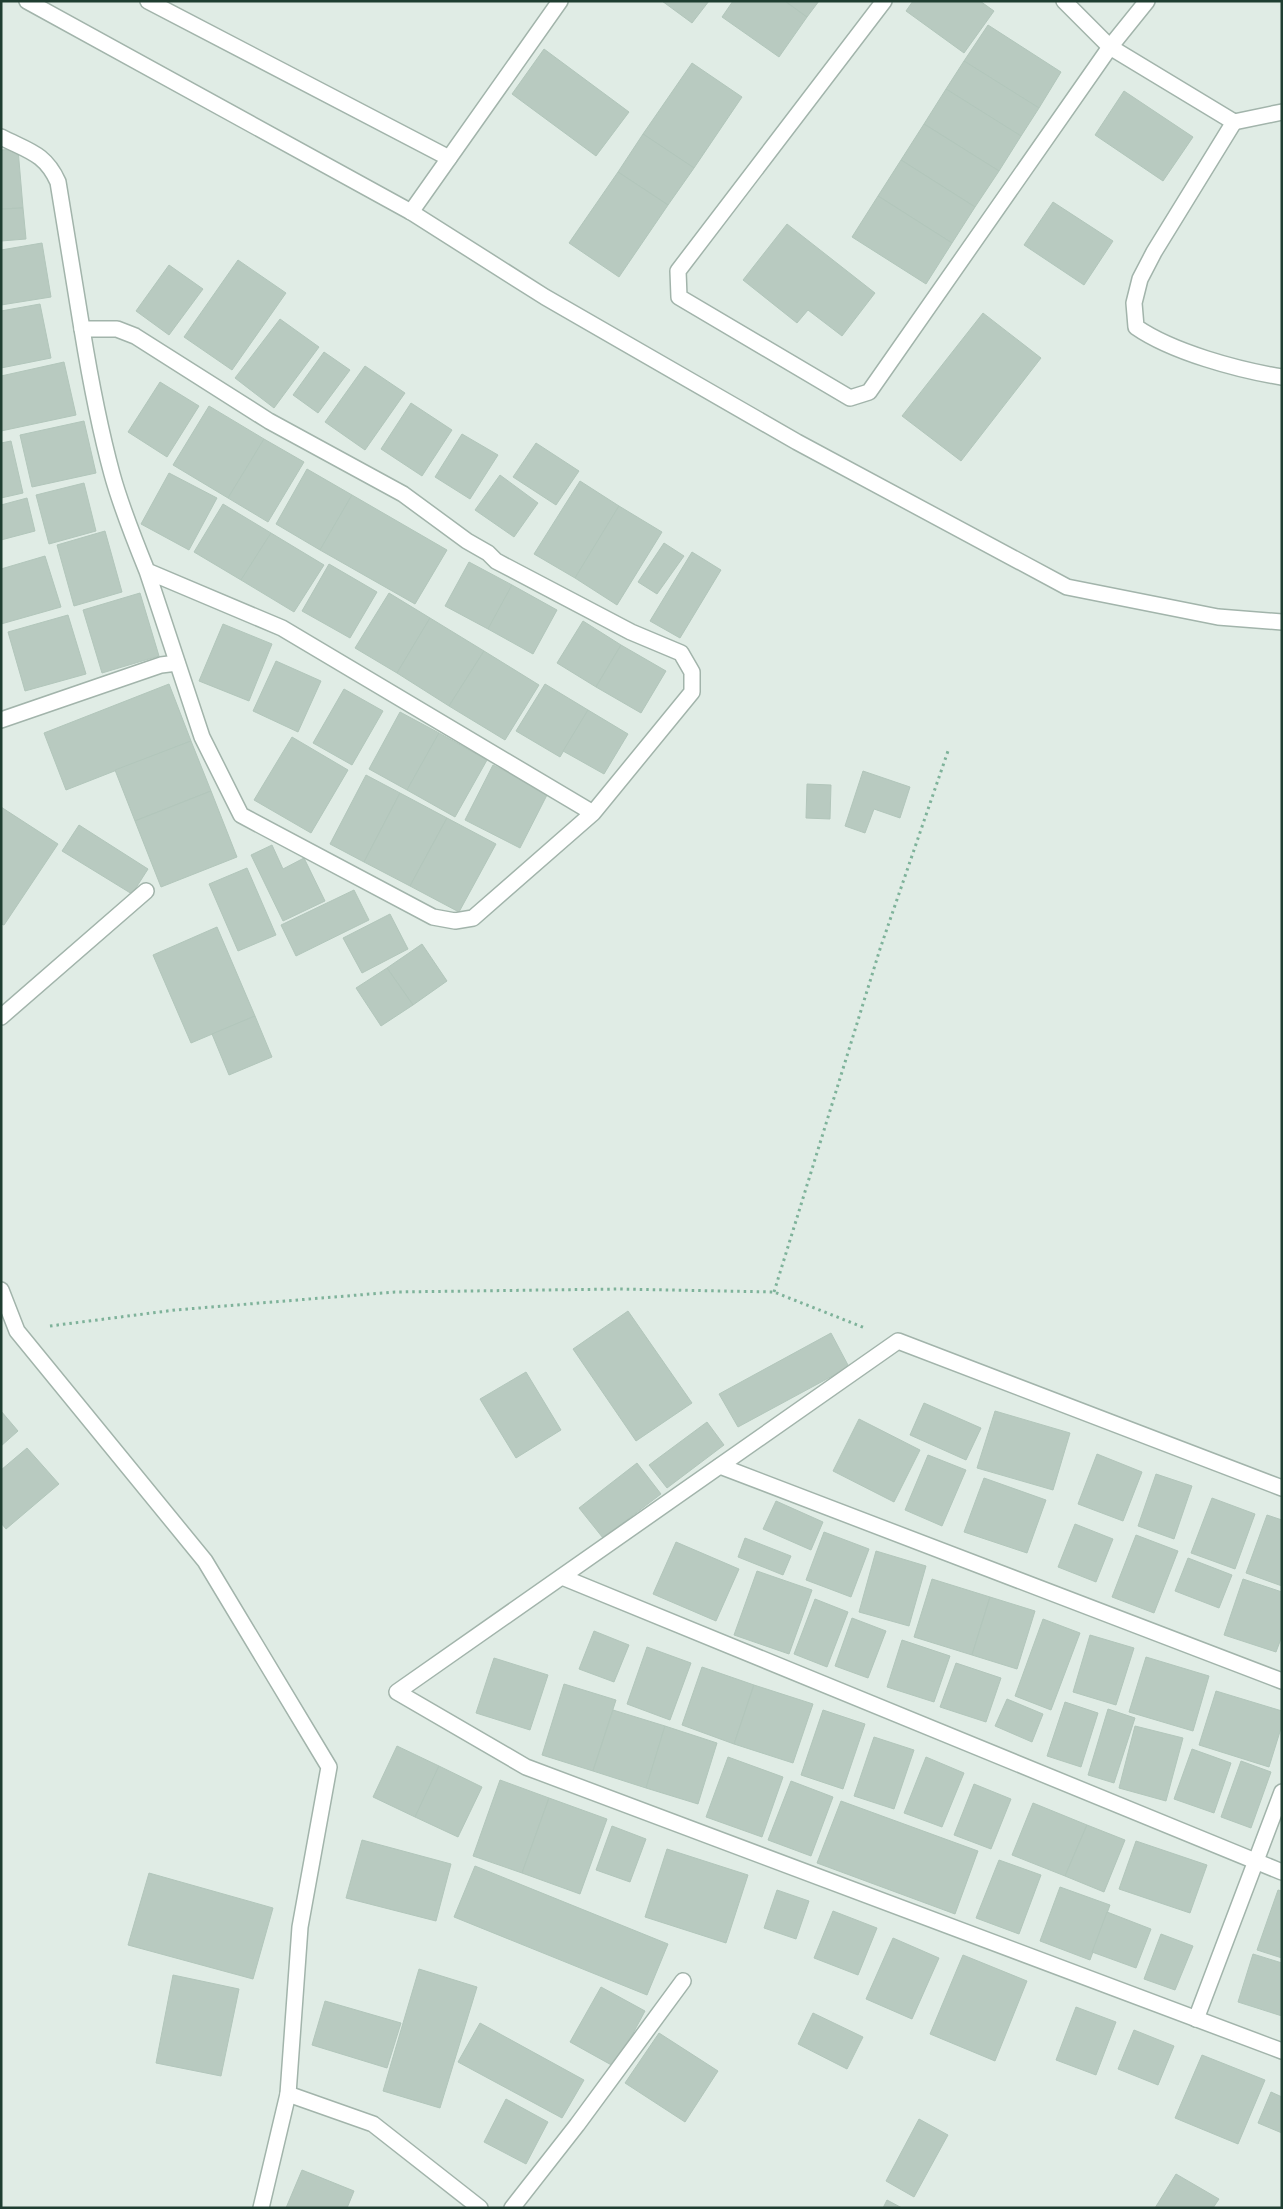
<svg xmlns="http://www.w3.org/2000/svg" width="1283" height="2209" font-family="Mulish,sans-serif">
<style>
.building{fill:#b8cac0;stroke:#b2c6bb}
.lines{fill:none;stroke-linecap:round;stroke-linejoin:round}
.minor-casing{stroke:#a2b4ab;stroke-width:18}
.path{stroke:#7eb29a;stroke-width:3;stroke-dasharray:2.5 4;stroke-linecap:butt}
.minor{stroke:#fff;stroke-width:15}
</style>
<rect width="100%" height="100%" fill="#e0ece5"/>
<g class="building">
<polygon points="662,1 709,1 692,23"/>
<polygon points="733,1 785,1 807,17 779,57 722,17"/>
<polygon points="785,1 819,1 807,17"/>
<polygon points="913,1 980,1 994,11 964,53 906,11"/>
<polygon points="988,25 1061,72 1039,108 964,61"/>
<polygon points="544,49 629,112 596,156 512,94"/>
<polygon points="964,61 1039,108 1021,136 946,89"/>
<polygon points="692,63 742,97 694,168 643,134"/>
<polygon points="946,89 1021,136 999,171 924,124"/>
<polygon points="1124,91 1193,137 1163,181 1095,135"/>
<polygon points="924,124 999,171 975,207 901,160"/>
<polygon points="643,134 694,168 668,205 618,172"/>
<polygon points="18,149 23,208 1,209 1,150"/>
<polygon points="901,160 975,207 952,243 878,196"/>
<polygon points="618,172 668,205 619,277 569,243"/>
<polygon points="878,196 952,243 926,284 852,237"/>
<polygon points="1053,202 1113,241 1084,285 1024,245"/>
<polygon points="23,208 26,239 1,241 1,209"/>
<polygon points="787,224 875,293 842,336 808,310 797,323 743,280"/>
<polygon points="42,243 51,297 1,305 1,250"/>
<polygon points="238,260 286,293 232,370 184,337"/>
<polygon points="169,265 203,289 169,335 136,311"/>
<polygon points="40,304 51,358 1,368 1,311"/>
<polygon points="983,313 1041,358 961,461 902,416"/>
<polygon points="280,319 319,347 274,408 235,378"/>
<polygon points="324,352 350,370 318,413 293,395"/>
<polygon points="64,362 76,415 1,431 1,376"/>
<polygon points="365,366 405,393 365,450 325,422"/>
<polygon points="160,382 199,406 167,457 128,432"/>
<polygon points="411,403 452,430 422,476 381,449"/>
<polygon points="209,406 264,439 228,498 173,465"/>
<polygon points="84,421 96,473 32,487 20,435"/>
<polygon points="462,434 498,455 470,499 435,477"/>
<polygon points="264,439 304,462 268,522 228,498"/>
<polygon points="11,441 23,493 1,498 1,443"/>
<polygon points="536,443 579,471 556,505 513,477"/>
<polygon points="307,469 352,495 320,550 276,524"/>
<polygon points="169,473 217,498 189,550 141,524"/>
<polygon points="500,475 538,503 514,537 475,510"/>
<polygon points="580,481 619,506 575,578 534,554"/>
<polygon points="84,483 96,531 49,544 36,495"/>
<polygon points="352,495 447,550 415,604 320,550"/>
<polygon points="27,498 35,531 1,540 1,505"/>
<polygon points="223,504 271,533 241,580 194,552"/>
<polygon points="619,506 662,532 617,605 575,578"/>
<polygon points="105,531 122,592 74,606 57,545"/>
<polygon points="271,533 324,565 294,612 241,580"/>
<polygon points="664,543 684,556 657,594 638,582"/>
<polygon points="692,552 721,570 680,638 650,621"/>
<polygon points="45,556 61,607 1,624 1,569"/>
<polygon points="469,562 512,585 488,629 445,606"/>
<polygon points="329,564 377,592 350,638 302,611"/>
<polygon points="512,585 557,610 533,654 488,629"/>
<polygon points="140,593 159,656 102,673 83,610"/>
<polygon points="389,593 430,618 397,673 355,648"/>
<polygon points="68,615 86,674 25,691 8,632"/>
<polygon points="430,618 484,651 449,706 397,673"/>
<polygon points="583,621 621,645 596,687 557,663"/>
<polygon points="223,624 272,644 249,701 199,681"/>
<polygon points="621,645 666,671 641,713 596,687"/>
<polygon points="484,651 539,685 505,740 449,706"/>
<polygon points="276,661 321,681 298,732 253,711"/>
<polygon points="169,684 191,741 66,790 44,733"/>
<polygon points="545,684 588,710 560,757 516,731"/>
<polygon points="344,689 383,711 352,765 313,743"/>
<polygon points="588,710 628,734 604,774 563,751"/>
<polygon points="400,712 439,733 407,790 369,769"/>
<polygon points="439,733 487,760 455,817 407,790"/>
<polygon points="292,737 348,770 311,833 254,800"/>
<polygon points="191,741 211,791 135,821 115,770"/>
<polygon points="493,765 548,793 520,848 465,820"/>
<polygon points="863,771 910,787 900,818 874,809 865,833 845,826"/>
<polygon points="366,775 400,793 364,862 330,844"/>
<polygon points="807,784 831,785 830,819 806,818"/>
<polygon points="211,791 237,857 161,887 135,821"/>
<polygon points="400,793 447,818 410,886 364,862"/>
<polygon points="1,807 58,844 4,925 1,924"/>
<polygon points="447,818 496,844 459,912 410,886"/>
<polygon points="79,825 148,869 132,894 62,851"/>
<polygon points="272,845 283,869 304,858 325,901 283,921 251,855"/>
<polygon points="247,868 276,935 238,951 209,884"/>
<polygon points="354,890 369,920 296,956 281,925"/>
<polygon points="390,914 408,949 362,973 343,938"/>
<polygon points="217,927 255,1016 191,1043 153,955"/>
<polygon points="422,944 447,981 413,1005 387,968"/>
<polygon points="387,968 413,1005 381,1026 356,988"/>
<polygon points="255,1016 272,1057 229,1075 212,1034"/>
<polygon points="628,1311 692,1403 636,1441 573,1349"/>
<polygon points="831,1333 849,1367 738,1427 719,1394"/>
<polygon points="526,1372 561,1430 516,1458 480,1399"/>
<polygon points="924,1403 981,1428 966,1460 910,1435"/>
<polygon points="1,1411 18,1431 1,1446"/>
<polygon points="995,1411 1070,1433 1053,1490 977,1468"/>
<polygon points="859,1419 920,1450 894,1502 833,1471"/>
<polygon points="707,1422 724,1445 667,1488 649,1465"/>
<polygon points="27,1448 59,1484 6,1529 1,1523 1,1470"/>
<polygon points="1097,1454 1142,1472 1123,1521 1078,1504"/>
<polygon points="928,1455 966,1470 942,1526 905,1510"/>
<polygon points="637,1463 661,1494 603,1538 579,1508"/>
<polygon points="1156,1474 1192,1486 1174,1539 1138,1526"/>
<polygon points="984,1478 1046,1500 1027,1553 964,1532"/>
<polygon points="1212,1498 1255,1514 1235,1569 1191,1553"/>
<polygon points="776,1501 823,1522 811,1550 763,1529"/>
<polygon points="1267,1515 1282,1520 1282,1586 1246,1573"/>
<polygon points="1075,1524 1113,1539 1096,1582 1058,1567"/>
<polygon points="824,1532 869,1549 851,1597 806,1580"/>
<polygon points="1136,1535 1178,1551 1154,1613 1112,1597"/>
<polygon points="745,1538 791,1556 783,1575 738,1557"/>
<polygon points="676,1542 739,1569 716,1621 653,1594"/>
<polygon points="876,1551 926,1566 909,1626 859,1612"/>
<polygon points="1188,1558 1232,1575 1219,1608 1175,1591"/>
<polygon points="757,1571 812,1590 789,1654 734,1635"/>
<polygon points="932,1579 990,1597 972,1655 914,1637"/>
<polygon points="1243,1579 1282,1592 1282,1636 1276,1652 1224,1635"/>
<polygon points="990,1597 1035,1611 1017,1669 972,1655"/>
<polygon points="815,1599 848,1612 827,1667 794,1654"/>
<polygon points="852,1618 886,1631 868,1678 835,1666"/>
<polygon points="1043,1619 1080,1633 1051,1710 1015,1696"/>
<polygon points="594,1631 629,1645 614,1682 579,1669"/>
<polygon points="1090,1635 1134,1648 1116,1705 1073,1692"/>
<polygon points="902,1640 950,1656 934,1702 887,1687"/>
<polygon points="647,1647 691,1663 670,1720 627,1704"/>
<polygon points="1146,1657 1209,1676 1193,1731 1129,1712"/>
<polygon points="494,1658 548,1675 530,1730 476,1713"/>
<polygon points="956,1663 1001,1678 986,1722 940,1707"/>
<polygon points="702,1667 754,1685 734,1744 682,1725"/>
<polygon points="564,1684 616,1700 593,1771 542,1755"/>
<polygon points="754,1685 813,1704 793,1763 734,1744"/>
<polygon points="1216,1691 1282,1711 1282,1725 1269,1767 1199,1745"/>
<polygon points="1007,1699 1043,1714 1032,1742 995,1726"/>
<polygon points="1065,1702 1098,1713 1081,1767 1047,1756"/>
<polygon points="1108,1709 1135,1718 1114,1783 1088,1775"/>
<polygon points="613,1710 665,1726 646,1788 593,1771"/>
<polygon points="823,1710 865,1724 843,1789 801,1775"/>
<polygon points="665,1726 717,1743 698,1804 646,1788"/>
<polygon points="1135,1726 1183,1738 1166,1801 1119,1788"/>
<polygon points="874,1737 914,1750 894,1809 854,1796"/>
<polygon points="397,1746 439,1766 415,1817 373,1797"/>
<polygon points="1192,1749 1231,1763 1214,1813 1174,1799"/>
<polygon points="728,1757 783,1777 762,1837 706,1817"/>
<polygon points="926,1757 964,1773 942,1827 904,1813"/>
<polygon points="1241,1761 1271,1772 1251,1828 1221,1817"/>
<polygon points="439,1766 482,1787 458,1837 415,1817"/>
<polygon points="500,1780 549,1798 522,1873 473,1856"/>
<polygon points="791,1781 833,1797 811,1856 768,1840"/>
<polygon points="974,1784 1011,1799 991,1849 954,1835"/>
<polygon points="549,1798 607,1819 580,1894 522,1873"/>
<polygon points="841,1801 978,1851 955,1914 817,1863"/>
<polygon points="1033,1803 1087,1825 1065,1876 1012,1855"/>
<polygon points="1087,1825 1125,1840 1104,1892 1065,1876"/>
<polygon points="612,1826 646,1839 630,1882 596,1870"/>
<polygon points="362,1840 451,1864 436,1921 346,1898"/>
<polygon points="1136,1841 1207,1865 1190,1913 1119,1889"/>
<polygon points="667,1849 748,1875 726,1943 645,1917"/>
<polygon points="999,1860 1041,1875 1019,1934 976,1918"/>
<polygon points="475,1866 668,1944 647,1995 454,1917"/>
<polygon points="149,1873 273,1908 253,1979 128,1945"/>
<polygon points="1060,1887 1110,1905 1090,1960 1040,1941"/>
<polygon points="777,1890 809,1901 796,1939 764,1928"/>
<polygon points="1278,1890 1282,1891 1282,1958 1257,1950"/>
<polygon points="833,1911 877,1928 858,1975 814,1958"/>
<polygon points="1107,1912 1151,1929 1136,1968 1092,1952"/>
<polygon points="1161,1934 1193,1946 1175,1990 1144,1979"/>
<polygon points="893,1938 939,1958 912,2019 866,1999"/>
<polygon points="1253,1954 1282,1963 1282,2016 1238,2002"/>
<polygon points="963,1955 1027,1981 995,2061 930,2034"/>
<polygon points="419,1969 477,1987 440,2108 383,2091"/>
<polygon points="173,1975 239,1989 221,2076 156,2063"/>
<polygon points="601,1987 645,2011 615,2067 570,2042"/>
<polygon points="325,2001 401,2023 387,2068 312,2045"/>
<polygon points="1076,2007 1116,2022 1096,2075 1056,2060"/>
<polygon points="813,2013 863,2037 847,2069 798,2044"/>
<polygon points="480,2023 584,2080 562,2118 458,2062"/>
<polygon points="1134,2030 1174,2046 1158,2085 1118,2069"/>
<polygon points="659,2033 718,2071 685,2122 625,2083"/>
<polygon points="1202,2055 1265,2080 1238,2144 1175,2118"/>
<polygon points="1271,2092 1282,2097 1282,2133 1258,2123"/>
<polygon points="506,2099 548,2122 526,2164 484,2142"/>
<polygon points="919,2119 948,2135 914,2197 886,2181"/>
<polygon points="302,2170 354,2191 347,2208 286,2208"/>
<polygon points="1176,2174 1219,2199 1213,2208 1155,2208"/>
<polygon points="887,2200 902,2208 883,2208"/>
</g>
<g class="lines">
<g class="minor-casing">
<g id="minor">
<polyline points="27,1 411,212 545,297 797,442 1067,587 1218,617 1282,622"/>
<polyline points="148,1 449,158"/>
<polyline points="884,1 678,271 679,297 850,398 869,392 1110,47 1147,1"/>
<polyline points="1064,1 1110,47 1234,122 1282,112"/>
<path d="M 1234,122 L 1154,252 L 1140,279 L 1134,303 L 1136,327 C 1172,352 1238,370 1282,377"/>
<path d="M 1,137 C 28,151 45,153 58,182 L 82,329"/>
<polyline points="411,212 560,1"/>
<path d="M 147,571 L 202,737 L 241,815 L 433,917 L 455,921 L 473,918 L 593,813 L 692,692 L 692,672 L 681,653 L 631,632 L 496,561 L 488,553 L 467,541 L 403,494 L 269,421 L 135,336 L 117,329 L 82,329 C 90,378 99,426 112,474 C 121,507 134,539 147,571 L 282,628 L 593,813"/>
<polyline points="1,720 161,665 177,663"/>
<polyline points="1,1017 146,891"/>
<polyline points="1,1290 17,1331 205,1561 329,1767 300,1927 288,2094 261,2208"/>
<polyline points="720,1466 1282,1681"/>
<polyline points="1282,1488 898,1341 397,1692 526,1767 1282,2051"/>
<polyline points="562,1577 1282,1872"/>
<polyline points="1196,2019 1282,1792"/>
<polyline points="288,2094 373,2124 480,2208"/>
<polyline points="512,2208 577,2125 683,1981"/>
</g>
</g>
<g class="path">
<polyline points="774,1292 880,949 948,751"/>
<polyline points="50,1326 175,1310 395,1292 620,1289 774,1292 865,1328"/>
</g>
<use href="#minor" class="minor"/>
</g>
<rect width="1283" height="2209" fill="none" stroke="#1f3e31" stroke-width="5"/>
</svg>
